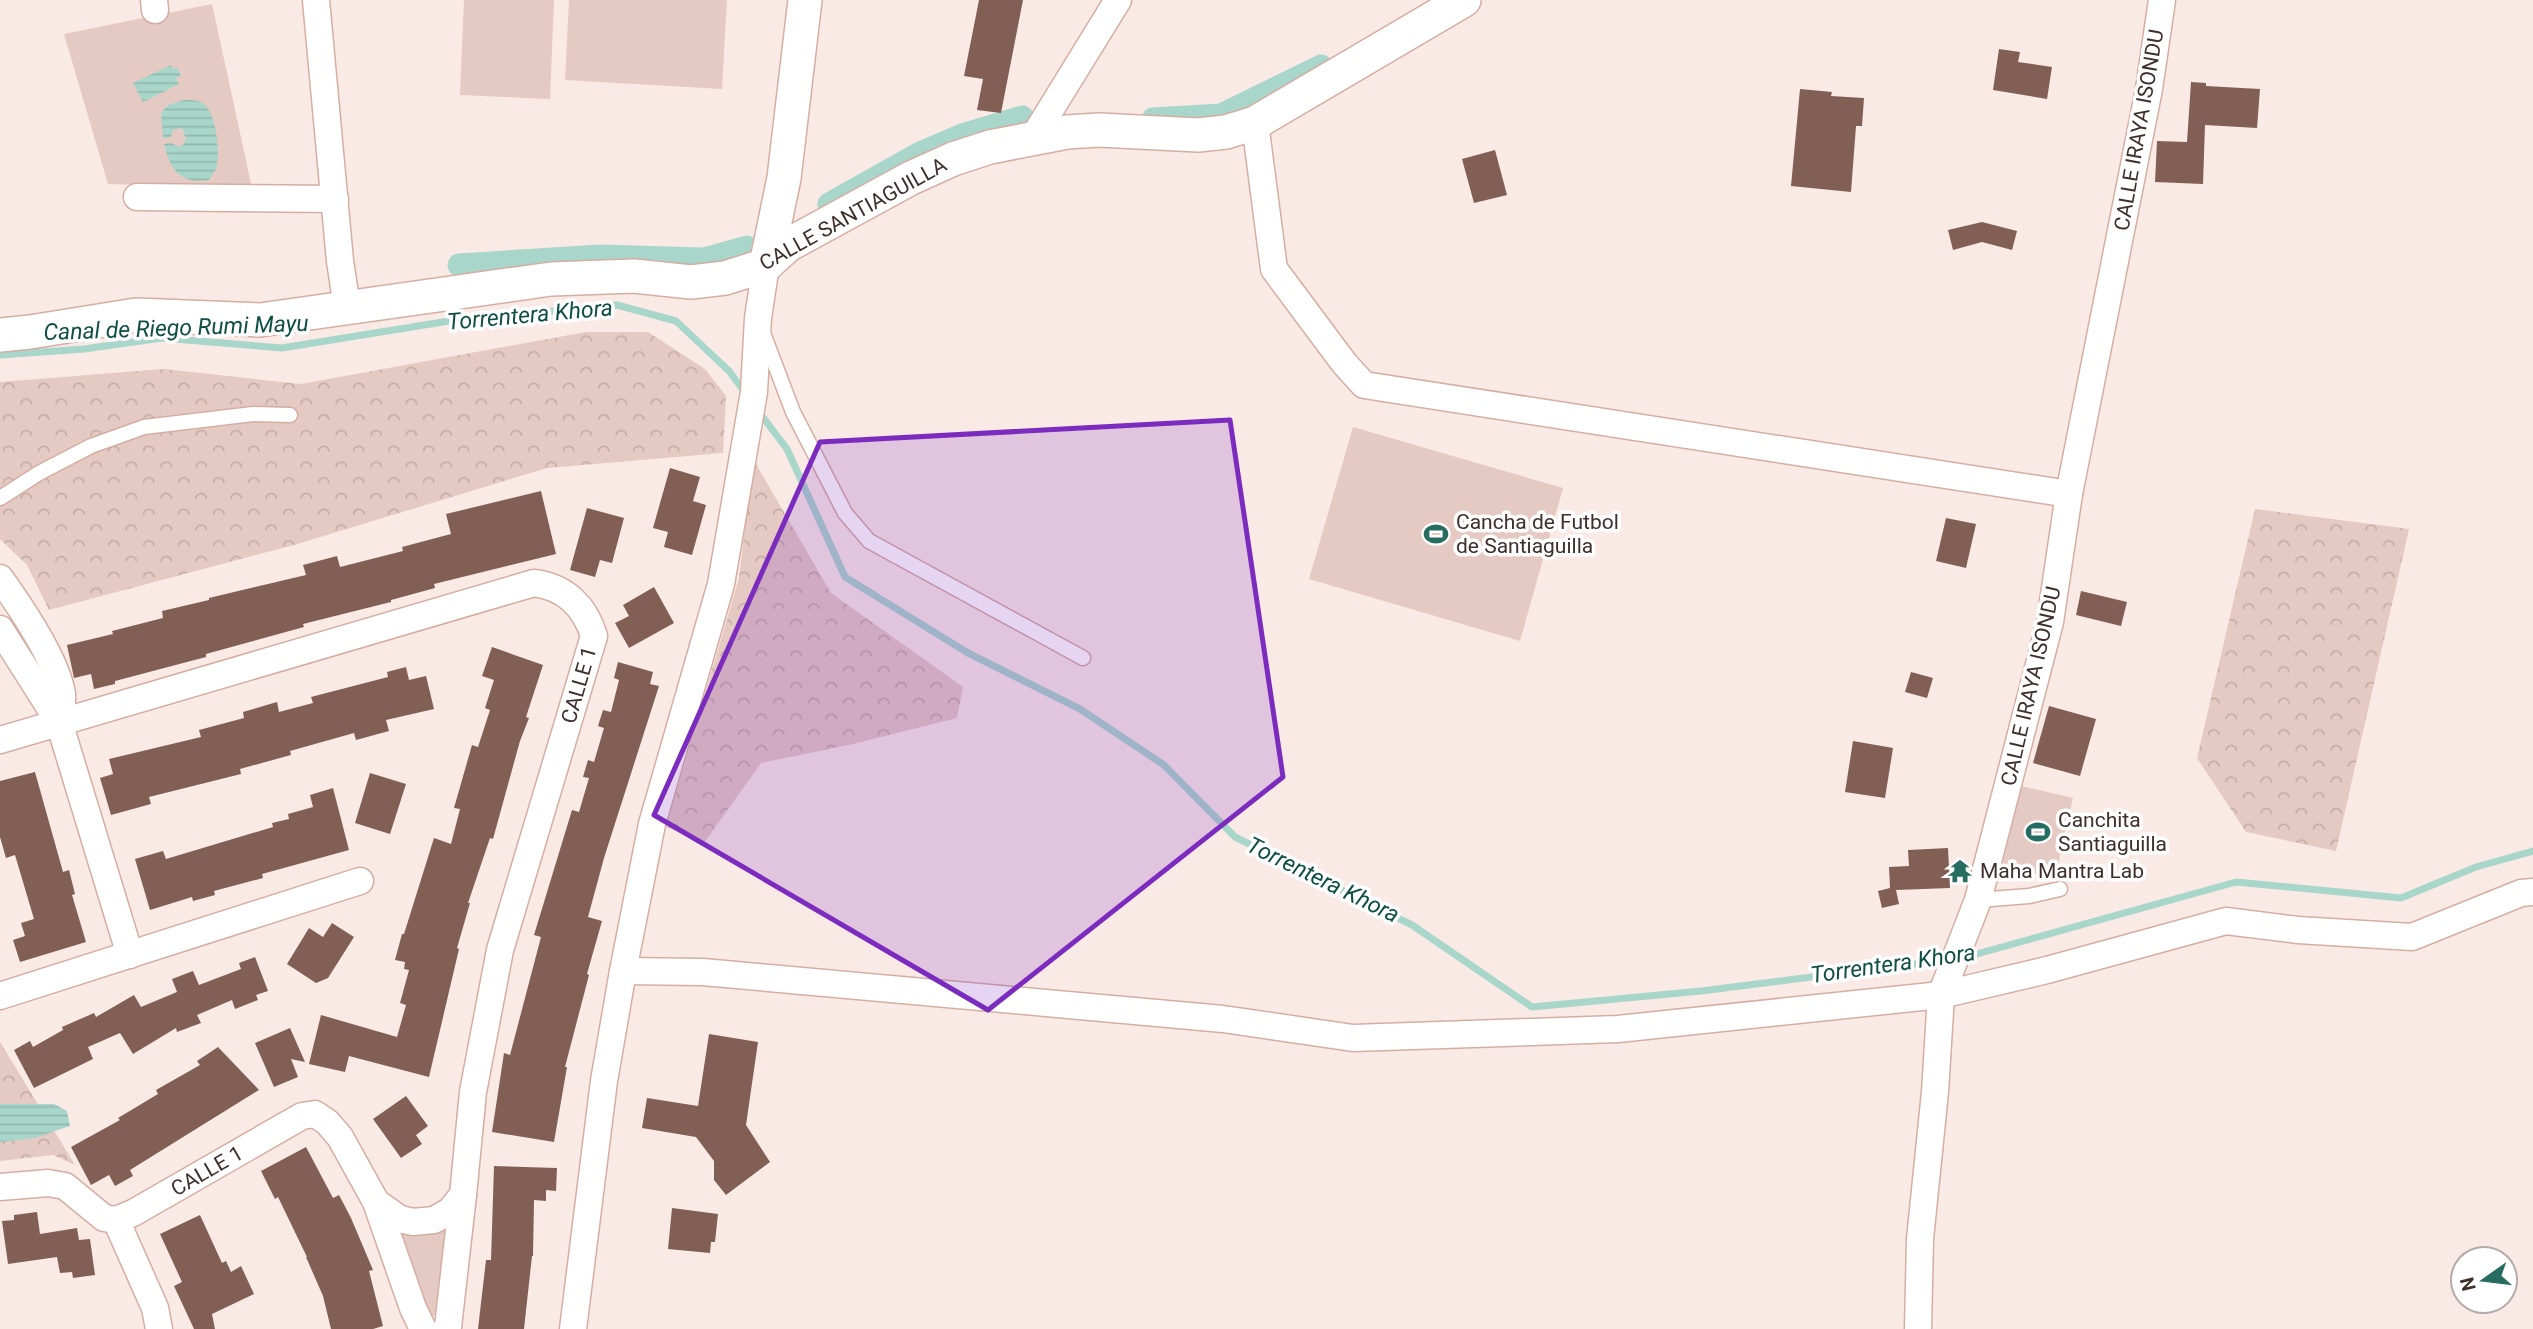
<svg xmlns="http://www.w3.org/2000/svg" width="2533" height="1329" font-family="Roboto,sans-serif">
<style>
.grass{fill:#e4cac2}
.forest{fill:url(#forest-crowns)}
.water{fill:url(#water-rules)}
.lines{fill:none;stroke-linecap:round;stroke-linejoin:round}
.stream{stroke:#a8d6cb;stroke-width:7}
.canal{stroke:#a8d6cb;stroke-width:23}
.building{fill:#815f55}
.service-casing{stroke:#d5aea3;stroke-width:17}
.minor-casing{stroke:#d5aea3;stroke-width:29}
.tertiary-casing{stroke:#d5aea3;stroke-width:36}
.service{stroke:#fff;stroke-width:14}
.minor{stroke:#fff;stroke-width:26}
.tertiary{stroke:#fff;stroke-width:33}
.marked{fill:#7b2cbf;fill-opacity:0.2;stroke:#7b2cbf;stroke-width:5;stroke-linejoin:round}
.labels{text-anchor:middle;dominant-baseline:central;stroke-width:7;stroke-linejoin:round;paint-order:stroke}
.street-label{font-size:21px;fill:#3e2f2b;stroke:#fff}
.poi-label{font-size:21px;fill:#3e2f2b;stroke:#fff;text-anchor:start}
.water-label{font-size:23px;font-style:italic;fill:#0f4e44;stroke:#fff}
</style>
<defs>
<pattern id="forest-crowns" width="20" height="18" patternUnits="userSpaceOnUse" patternTransform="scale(1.75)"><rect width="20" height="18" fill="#e4cac2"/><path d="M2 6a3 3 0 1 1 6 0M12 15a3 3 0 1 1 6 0" fill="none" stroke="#c5aea7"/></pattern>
<pattern id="water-rules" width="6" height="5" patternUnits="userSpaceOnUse" patternTransform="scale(1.75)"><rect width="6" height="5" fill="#a8d6cb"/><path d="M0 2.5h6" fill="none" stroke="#92b8ae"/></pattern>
</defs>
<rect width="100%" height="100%" fill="#faeae5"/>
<g class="grass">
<polygon points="464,0 554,0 550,99 460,95"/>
<polygon points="569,0 727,0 722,89 565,80"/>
<polygon points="212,4 252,188 108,184 64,34"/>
<polygon points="1353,427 1563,488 1520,641 1309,579"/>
<polygon points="2021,786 2073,798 2055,878 2002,866"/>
<polygon points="454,1218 436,1315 429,1317 390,1224"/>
</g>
<g class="forest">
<polygon points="586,332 648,332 705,369 726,396 723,453 547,468 294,545 49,610 27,565 0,539 0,382 163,369 301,384"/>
<polygon points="753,459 831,593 963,687 957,718 853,744 761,763 704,843 666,827 739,578"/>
<polygon points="2255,509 2409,529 2336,851 2246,832 2197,758"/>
<polygon points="0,1042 75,1165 53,1155 0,1161"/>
</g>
<g class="water">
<polygon points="171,65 173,69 177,67 181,76 176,78 179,84 143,102 133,83"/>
<path d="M 184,100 C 189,100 196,100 201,102 C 216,109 220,150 217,165 C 216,171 212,175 209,180 C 180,184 171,171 164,144 L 171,143 L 179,147 L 183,145 L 186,139 L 182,128 L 173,130 L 171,137 L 163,138 L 161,113 L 168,105 Z"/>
<polygon points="0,1104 54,1104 67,1111 70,1126 35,1138 0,1142"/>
</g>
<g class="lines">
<g class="stream">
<polyline points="0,355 84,349 162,338 282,348 449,321 617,305 676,321 729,371 746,394"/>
<polyline points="759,412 787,449 845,577 968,653 1080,709 1164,765 1235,837 1412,925 1532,1007 1701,991 1947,960"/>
<polyline points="1962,958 2236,882 2401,898 2476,867 2533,851"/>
</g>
<g class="canal">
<polyline points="1153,119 1221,115 1321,66"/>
<polyline points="829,204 920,153 962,135 1022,117"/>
<polyline points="459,265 600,256 704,259 747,247"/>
</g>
</g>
<g class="building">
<polygon points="979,0 1023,0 1001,113 977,110 983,79 964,76"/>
<polygon points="1999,49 2020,52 2018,62 2052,67 2047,99 1993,90"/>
<polygon points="2191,82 2206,83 2206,86 2260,89 2257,128 2205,125 2203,184 2155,182 2157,141 2187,142"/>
<polygon points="1800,89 1832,92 1831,96 1864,98 1862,126 1856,126 1851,192 1791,186"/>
<polygon points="1495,150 1507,195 1474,203 1462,159"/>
<polygon points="1982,222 2017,231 2012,250 1982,242 1953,250 1948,230"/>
<polygon points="670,468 700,477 693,501 706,505 692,555 664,547 668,532 653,528"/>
<polygon points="541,491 556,554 434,584 435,588 391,600 391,602 303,624 304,627 206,654 206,657 115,681 115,684 94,689 91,674 74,678 67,645 113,634 112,631 163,618 162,611 209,600 209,598 306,575 303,565 337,556 340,567 403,551 402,547 451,534 446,514"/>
<polygon points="587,508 624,518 612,563 600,560 595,577 570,570"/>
<polygon points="1946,518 1976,524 1966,568 1936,561"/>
<polygon points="654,587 674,623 629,648 615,623 629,616 623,605"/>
<polygon points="2081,591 2127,602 2121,626 2076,615"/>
<polygon points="492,647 543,665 526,717 529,718 520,741 493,839 490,838 468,903 470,903 457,948 459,949 429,1077 349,1056 345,1072 309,1064 321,1015 397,1037 406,1005 400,1003 409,970 404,969 405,962 395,960 402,934 404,934 434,838 451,844 460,809 454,808 472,745 478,747 490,710 485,708 494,680 482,676"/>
<polygon points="618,662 653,672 650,684 659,686 604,858 588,917 602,921 587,974 589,975 565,1067 567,1067 554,1142 492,1132 504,1053 510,1055 541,937 534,935 572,810 579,812 589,778 583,777 588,760 594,762 604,728 598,726 603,710 611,712 619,680 614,678"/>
<polygon points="406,667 409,680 426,676 434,709 386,720 389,731 356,740 354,733 290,751 291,755 240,769 241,774 149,797 151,804 111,815 100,778 113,774 109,759 201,737 199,730 244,718 243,712 277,702 279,712 313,703 311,697 388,677 387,672"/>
<polygon points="1911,672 1933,678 1927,698 1905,692"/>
<polygon points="2049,706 2096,719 2080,776 2033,763"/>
<polygon points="1853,741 1893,748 1885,798 1845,792"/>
<polygon points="35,772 63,872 69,870 75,894 72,895 86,942 20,962 13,940 25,936 21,923 34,919 15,855 6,858 0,837 0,781"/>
<polygon points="370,773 406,784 390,834 355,823"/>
<polygon points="333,788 349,850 262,874 263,878 214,891 215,895 193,901 192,897 150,910 135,859 163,851 166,859 273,827 272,823 289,819 288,814 313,807 310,795"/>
<polygon points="1948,848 1950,888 1896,890 1899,904 1882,908 1878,891 1890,888 1889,867 1909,866 1908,850"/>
<polygon points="332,923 354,937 328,978 316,983 287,964 309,928 323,937"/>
<polygon points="255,957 268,991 256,995 258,1000 235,1009 232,1000 197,1015 201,1023 177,1032 176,1028 133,1054 120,1033 88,1047 93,1059 34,1088 14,1050 30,1041 33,1047 63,1030 62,1027 94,1013 96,1017 134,995 141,1007 177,992 172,979 193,971 199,985 241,969 239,963"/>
<polygon points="290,1028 305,1062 291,1059 298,1077 274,1087 255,1043"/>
<polygon points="709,1034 758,1042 746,1125 770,1162 726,1195 714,1180 714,1161 696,1137 642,1128 647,1098 698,1106"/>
<polygon points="218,1047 259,1090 130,1170 133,1176 115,1186 109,1175 91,1185 71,1147 120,1120 118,1118 158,1094 156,1090 200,1065 197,1061"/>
<polygon points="406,1096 428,1126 416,1135 422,1144 401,1158 373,1119"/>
<polygon points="306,1147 333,1198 339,1195 351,1218 373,1270 369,1271 383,1326 373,1329 331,1329 323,1296 306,1257 307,1257 278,1197 275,1199 261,1171"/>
<polygon points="494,1166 557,1168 556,1191 546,1190 546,1201 534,1200 533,1256 532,1256 524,1329 478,1329 486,1260 491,1260"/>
<polygon points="672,1208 718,1214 715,1242 711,1242 710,1253 668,1249"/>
<polygon points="37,1212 40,1234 77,1228 79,1240 90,1239 95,1275 73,1278 72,1272 60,1273 57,1257 8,1264 2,1221 14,1220 14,1215"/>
<polygon points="200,1215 222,1263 226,1261 231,1272 241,1266 254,1294 212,1314 215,1329 194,1329 174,1286 182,1282 160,1234"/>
</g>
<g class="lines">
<g class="service-casing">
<g id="service">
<polyline points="763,333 793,412 845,513 869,541 1083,658"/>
<polyline points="0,498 39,473 91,446 144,427 253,414 290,415"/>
<polyline points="1978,900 2029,896 2060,889"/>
</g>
</g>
<g class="minor-casing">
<g id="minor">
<polyline points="154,0 155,10"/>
<polyline points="316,0 340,261 347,307"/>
<polyline points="1255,123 1274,269 1344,363 1364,385 2069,494"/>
<polyline points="1033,138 1118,0"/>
<polyline points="137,197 335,199"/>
<path d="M 0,578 C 20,606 57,661 62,694 C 63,703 60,713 59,722"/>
<polyline points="0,629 59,722 130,955"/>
<path d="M 0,740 L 534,583 C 565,587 585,606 594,636 L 500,950 L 473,1092 L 463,1195 L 450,1211 L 434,1220 L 413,1222 L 400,1219 L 376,1202 L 340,1137 L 327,1122 L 315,1114 L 302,1116 L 133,1213 L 116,1220 L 104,1218 L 65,1186 L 48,1183 L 0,1187"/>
<polyline points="623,971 703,972 1223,1019 1353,1038 1618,1029 1941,995 2047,970 2226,921 2298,930 2412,937 2521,893 2533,892"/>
<polyline points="0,996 360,881"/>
<polyline points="376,1202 413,1308 423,1329"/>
<polyline points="116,1220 155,1308 159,1329"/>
<polyline points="446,1329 448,1327 463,1195"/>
<polyline points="573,1329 604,1081 623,971 652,824 721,584 754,392 758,318 766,265"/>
<polyline points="1918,1329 1920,1239 1935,1092 1941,995 1978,900 2050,622 2069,494 2149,89 2162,0"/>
</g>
</g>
<g class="tertiary-casing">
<g id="tertiary">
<polyline points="766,265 784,178 805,0"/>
<polyline points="0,335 30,332 136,315 260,320 551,279 634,276 691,282 725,278 766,265 788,245 911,178 953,159 990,147 1067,132 1099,130 1198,135 1226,132 1255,123 1464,0"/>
</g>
</g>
<use href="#service" class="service"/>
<use href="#minor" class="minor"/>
<use href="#tertiary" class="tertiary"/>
</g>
<path class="marked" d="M 1230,420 L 1283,777 L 988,1010 L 654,815 L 820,442 Z"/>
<defs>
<g id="stadium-bare" transform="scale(1.89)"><path d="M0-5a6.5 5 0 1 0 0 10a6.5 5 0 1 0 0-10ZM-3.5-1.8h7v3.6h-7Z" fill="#266c60" stroke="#fff" stroke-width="2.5" paint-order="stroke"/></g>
<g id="temple-bare" transform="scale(1.89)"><path d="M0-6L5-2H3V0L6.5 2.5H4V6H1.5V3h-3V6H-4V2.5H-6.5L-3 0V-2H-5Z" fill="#266c60" stroke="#fff" stroke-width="2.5" paint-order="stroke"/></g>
</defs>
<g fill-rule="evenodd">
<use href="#stadium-bare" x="1436" y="534"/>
<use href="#stadium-bare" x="2038" y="832"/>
<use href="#temple-bare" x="1960" y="871"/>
</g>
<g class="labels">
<g class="street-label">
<text transform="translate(2139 130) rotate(-80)">CALLE IRAYA ISONDU</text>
<text transform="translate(853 214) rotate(-29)">CALLE SANTIAGUILLA</text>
<text transform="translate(579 685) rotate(-74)">CALLE 1</text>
<text transform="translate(2031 686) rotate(-77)">CALLE IRAYA ISONDU</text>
<text transform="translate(207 1171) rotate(-30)">CALLE 1</text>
</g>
<g class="poi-label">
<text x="1456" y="522">Cancha de Futbol<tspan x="1456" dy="24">de Santiaguilla</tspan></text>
<text x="2058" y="820">Canchita<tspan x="2058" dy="24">Santiaguilla</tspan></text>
<text x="1980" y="871">Maha Mantra Lab</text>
</g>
<g class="water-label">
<text transform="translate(530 315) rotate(-5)">Torrentera Khora</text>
<text transform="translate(176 328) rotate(-2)">Canal de Riego Rumi Mayu</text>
<text transform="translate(1323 880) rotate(26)">Torrentera Khora</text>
<text transform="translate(1893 964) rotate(-8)">Torrentera Khora</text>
</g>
</g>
<g transform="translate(2484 1280) rotate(256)"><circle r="33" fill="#ffffff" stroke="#b2acaa" stroke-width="2"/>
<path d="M0-5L12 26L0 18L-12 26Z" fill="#266c60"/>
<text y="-10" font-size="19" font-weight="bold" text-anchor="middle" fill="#3e2f2b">N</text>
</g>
</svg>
